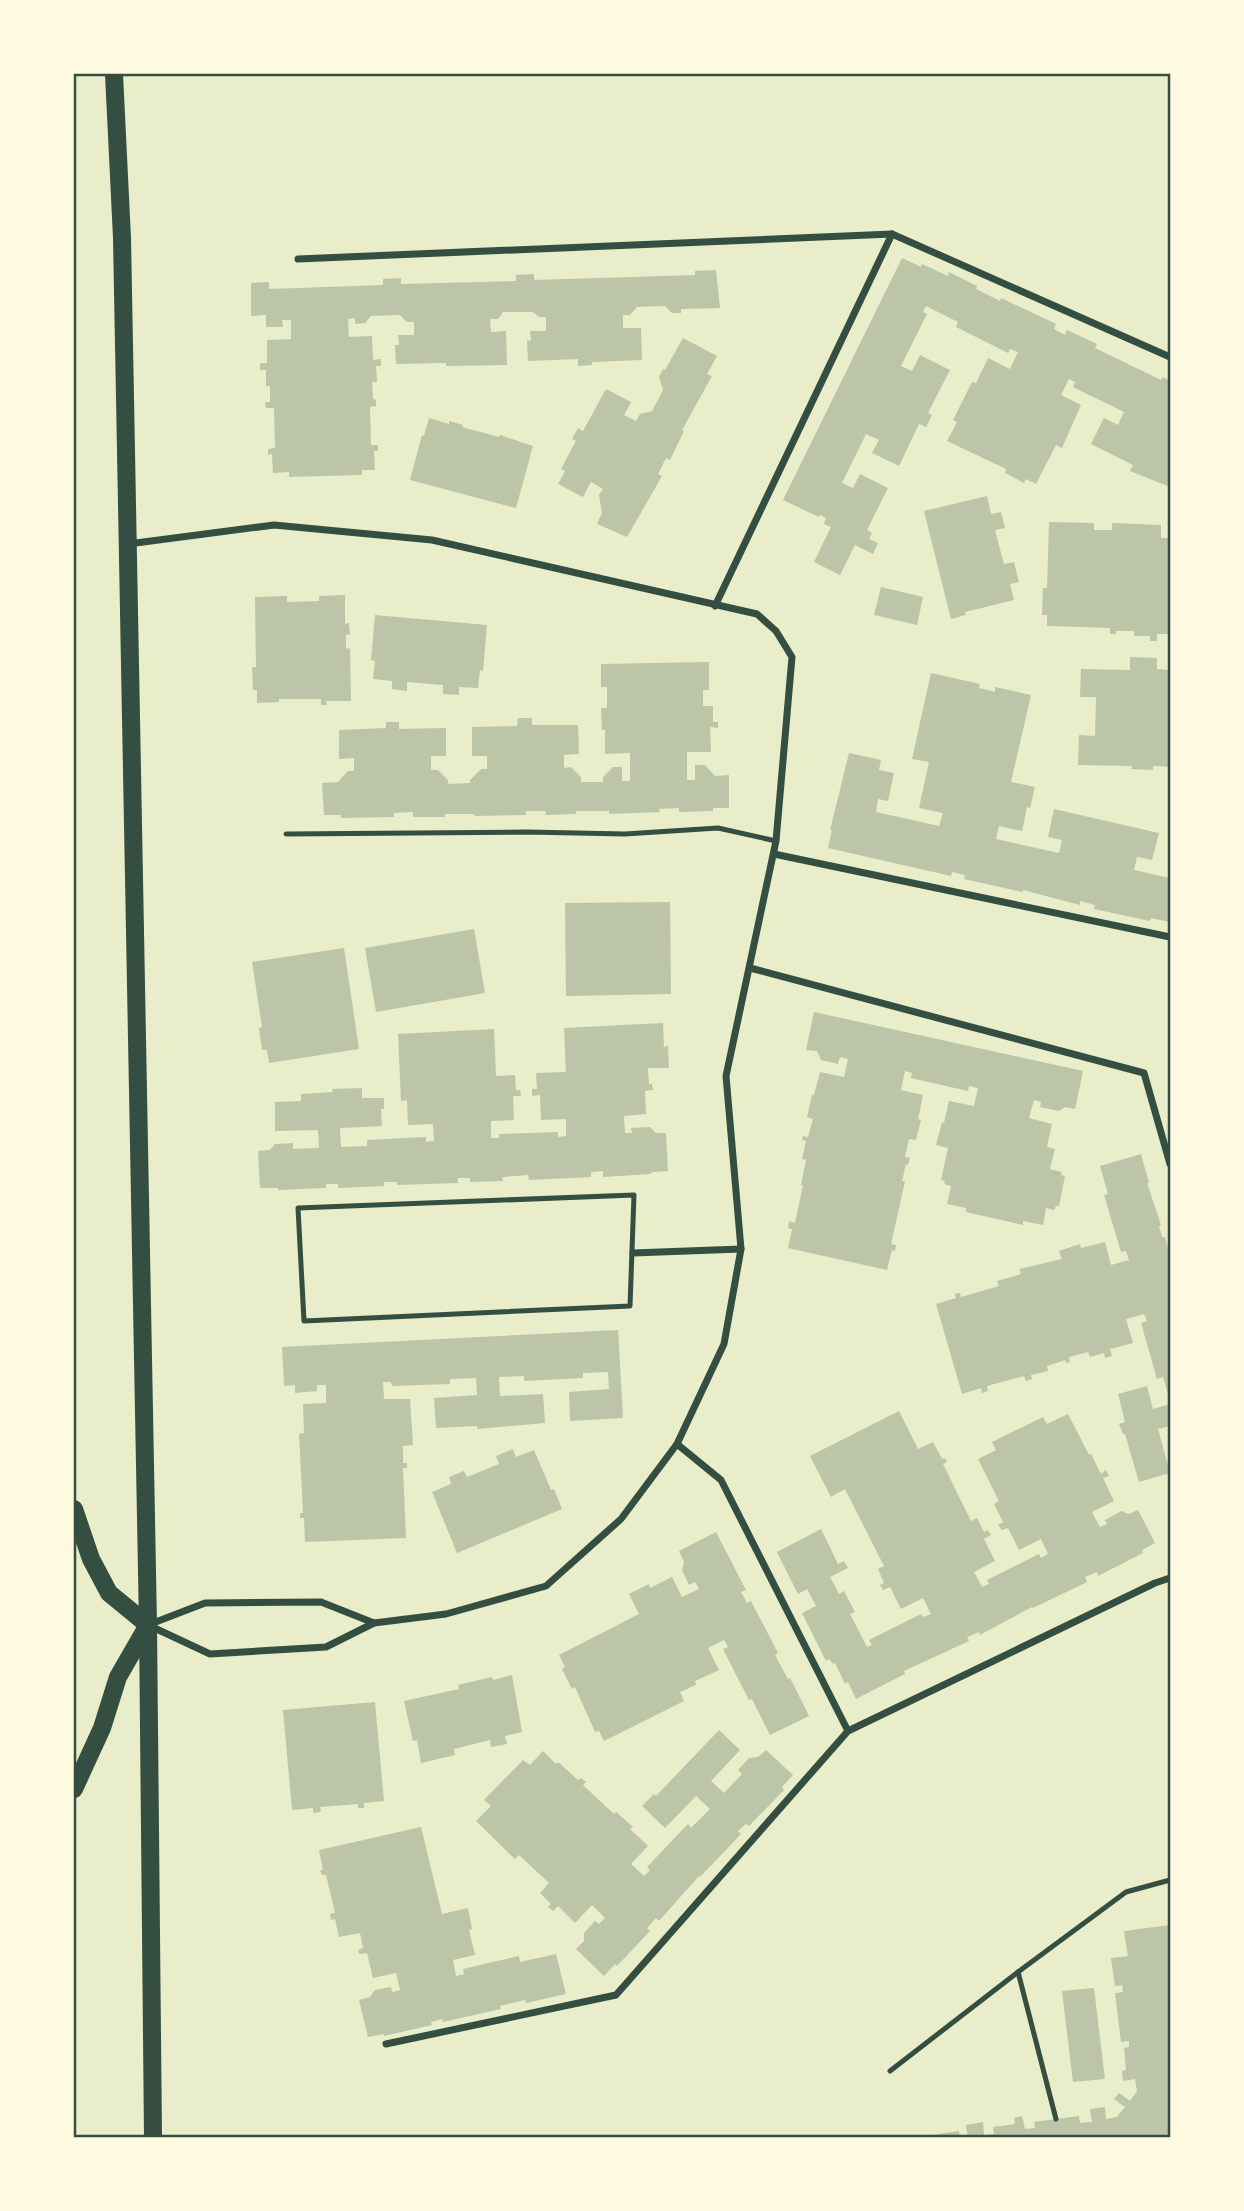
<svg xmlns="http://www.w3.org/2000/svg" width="1244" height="2211" font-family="'Nunito Sans',sans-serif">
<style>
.building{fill:#bcc5a7}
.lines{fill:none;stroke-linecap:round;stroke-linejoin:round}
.service{stroke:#344e41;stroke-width:5}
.minor{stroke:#344e41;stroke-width:7}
.primary{stroke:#344e41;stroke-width:18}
.neatline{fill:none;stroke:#344e41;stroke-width:2.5}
</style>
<rect width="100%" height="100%" fill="#e9edc9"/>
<g class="building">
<polygon points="902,258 921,267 922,264 948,276 949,272 977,286 976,289 1000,301 1001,298 1056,324 1054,329 1065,335 1067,330 1097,344 1095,348 1161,380 1163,377 1170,381 1170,487 1130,471 1133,465 1091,444 1104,418 1118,425 1124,412 1073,387 1075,382 1069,379 1061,395 1081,405 1062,448 1056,445 1036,484 1026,479 1024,483 1005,473 1006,469 947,441 957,422 953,420 972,382 976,383 988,358 1010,369 1018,352 1010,349 1008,353 956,327 958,322 926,306 923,312 927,314 901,366 912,371 920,355 950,370 928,413 932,415 926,427 919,424 899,466 872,453 879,440 866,434 842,483 853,488 860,474 888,488 867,530 872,533 869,539 878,543 873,554 855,545 840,575 814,562 831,527 824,524 826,518 820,515 819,517 783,500"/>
<polygon points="716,270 720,308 681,309 681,313 672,313 665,306 637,307 630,315 623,315 623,328 641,328 642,360 592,362 592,365 578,366 578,359 528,361 527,341 531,340 530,331 546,331 546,317 539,317 533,312 503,312 498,319 490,319 491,332 506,331 507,365 446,366 446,363 396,364 395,345 399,345 398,335 414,335 414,322 407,322 400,315 371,316 365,323 355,324 355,318 348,319 349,337 372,336 373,360 381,359 381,366 376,366 377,382 372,382 373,399 376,400 376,406 370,407 371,445 378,445 378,451 374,451 375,470 362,470 362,475 289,477 289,472 273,473 272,454 268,455 268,449 275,448 274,408 266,408 265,402 270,402 270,386 266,386 266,370 260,370 260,363 267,363 267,340 291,339 291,320 282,320 283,327 266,327 266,315 251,316 251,283 269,282 269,289 383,285 383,279 401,278 401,284 516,281 516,275 534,274 534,280 695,275 695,271"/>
<polygon points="683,338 717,356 707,374 712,376 682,430 684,431 670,460 666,458 658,474 662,476 627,537 597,524 602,513 599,495 603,489 591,482 583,497 558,484 565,471 561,469 576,441 572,439 578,428 583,431 606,389 631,402 624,415 636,421 640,414 652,411 663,390 659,377 663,369 665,370"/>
<polygon points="429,418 449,424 449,421 463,425 462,427 499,437 500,435 533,446 516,508 410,480 422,435 424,436"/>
<polygon points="987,496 991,514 1001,512 1005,528 995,530 1004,564 1014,562 1019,582 1010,584 1014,600 965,612 966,615 951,619 924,511"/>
<polygon points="1049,522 1094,523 1094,530 1112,530 1112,523 1161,525 1161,538 1170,538 1170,634 1157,634 1157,641 1150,641 1150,636 1134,636 1134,631 1116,631 1116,634 1110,634 1110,628 1047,626 1047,615 1042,615 1043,588 1047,588"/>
<polygon points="881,587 923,597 917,625 874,615"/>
<polygon points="345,595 345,624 349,623 350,634 346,635 346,648 350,649 351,701 326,701 327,705 321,705 321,699 279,699 279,702 257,703 257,690 253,690 252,667 256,667 255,597 287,596 287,602 319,601 319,596"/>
<polygon points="375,615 487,625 483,671 480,670 478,688 459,687 459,695 443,694 443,685 407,682 407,691 392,689 392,681 373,679 375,661 371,660"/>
<polygon points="1130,657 1157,658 1157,669 1170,670 1170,767 1153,766 1153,770 1131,769 1132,766 1078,765 1079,735 1095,736 1096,697 1080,697 1081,669 1130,670"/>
<polygon points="709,662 709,690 703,690 703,706 713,706 713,722 718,722 718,728 710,727 711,752 687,752 687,780 695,780 695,765 705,765 715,776 729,775 729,808 713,808 713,811 679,812 679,808 659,809 660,812 609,814 609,811 576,811 576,814 546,815 545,811 526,811 526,815 475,816 474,814 445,814 445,817 413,817 413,812 394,813 394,817 341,818 341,815 324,815 322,783 338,782 348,771 354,771 354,758 339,759 339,730 386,728 386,722 399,722 399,729 446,728 446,756 431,756 431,770 438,770 448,780 448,784 470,783 470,780 481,769 487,769 487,756 472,756 472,727 517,726 518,718 532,718 532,725 578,725 579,754 564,755 564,768 571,767 581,777 581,782 603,782 603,777 613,767 622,767 622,781 630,781 630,753 605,754 605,730 602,730 601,708 607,708 607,687 601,687 601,664"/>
<polygon points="931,673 980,684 979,688 995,692 995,687 1031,695 1011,782 1035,787 1030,808 1027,807 1022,831 999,826 996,839 1059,853 1062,840 1048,837 1054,809 1159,833 1152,860 1137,857 1134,870 1170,878 1170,922 1151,918 1150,921 1094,909 1095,905 1080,901 1080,905 1023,890 1023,892 964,879 965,875 952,872 951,876 828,848 832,830 830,830 849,753 881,760 879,770 894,773 888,801 878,799 876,812 939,826 943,813 919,808 929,762 912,759"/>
<polygon points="670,902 671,994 566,996 565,903"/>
<polygon points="474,929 485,993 376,1012 365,948"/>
<polygon points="344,948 359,1049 269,1063 267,1050 262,1050 259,1028 262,1027 252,962"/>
<polygon points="814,1012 1083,1071 1075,1109 1065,1107 1059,1111 1040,1107 1041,1102 1034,1100 1029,1118 1052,1124 1047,1147 1055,1149 1050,1169 1062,1172 1061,1175 1065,1176 1059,1206 1056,1206 1054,1210 1046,1208 1043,1225 1023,1221 1023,1225 966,1212 966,1208 947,1204 951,1186 944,1184 945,1181 941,1180 948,1148 936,1145 942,1122 944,1123 949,1101 974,1106 978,1088 969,1086 968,1091 911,1078 912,1073 905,1071 901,1090 923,1095 918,1119 921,1120 916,1140 909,1139 905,1157 910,1158 908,1165 906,1164 902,1181 905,1181 891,1244 896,1245 895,1251 892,1250 887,1270 788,1248 792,1229 788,1228 789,1221 795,1223 803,1185 801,1185 806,1160 802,1159 806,1141 802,1140 803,1136 808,1137 813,1119 807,1117 812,1095 814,1095 820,1072 844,1077 848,1059 840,1057 838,1064 821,1060 817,1051 806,1050"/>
<polygon points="663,1023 664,1047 668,1046 669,1068 648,1068 649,1084 652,1084 653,1090 645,1091 646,1114 624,1116 625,1133 632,1133 631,1128 650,1127 656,1133 666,1133 668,1171 652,1172 651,1174 603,1177 603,1171 591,1172 591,1177 529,1180 528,1175 502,1177 503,1181 470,1182 470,1178 458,1178 458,1183 397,1185 397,1182 384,1182 384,1186 338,1188 338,1184 326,1184 326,1188 278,1190 278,1188 260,1188 258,1151 270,1150 275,1144 293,1143 293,1149 319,1148 318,1130 275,1131 275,1102 301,1101 301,1094 333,1092 332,1089 362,1088 362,1098 384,1098 384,1109 381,1109 382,1126 340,1128 341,1147 367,1146 367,1140 426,1137 426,1142 434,1141 433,1124 408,1125 407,1100 401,1101 398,1034 494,1029 496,1076 515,1075 516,1090 520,1090 521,1096 513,1096 514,1120 491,1121 491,1138 499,1138 499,1134 558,1132 558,1137 566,1136 566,1119 541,1120 540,1095 532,1096 532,1089 537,1089 536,1073 566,1072 564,1028"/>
<polygon points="1141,1154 1149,1183 1147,1183 1161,1225 1159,1226 1162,1237 1165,1237 1170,1257 1170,1401 1163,1377 1157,1379 1141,1323 1147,1321 1144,1314 1126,1319 1133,1343 1110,1349 1112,1356 1105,1358 1104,1353 1090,1357 1088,1352 1069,1357 1070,1362 1066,1363 1065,1360 1047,1366 1048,1371 1031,1375 1032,1379 1026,1381 1024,1376 987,1386 988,1391 982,1393 981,1388 962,1394 936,1304 956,1298 955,1294 960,1293 961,1297 999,1286 997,1281 1021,1274 1019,1269 1062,1259 1059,1251 1080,1244 1081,1248 1105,1242 1111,1265 1129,1260 1126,1251 1121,1252 1104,1195 1108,1194 1100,1166"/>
<polygon points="618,1330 623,1418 570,1421 569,1392 609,1389 608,1372 583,1373 583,1378 524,1381 524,1376 499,1377 500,1396 543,1394 545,1423 477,1429 477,1426 436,1428 434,1398 477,1395 476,1378 450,1379 450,1384 392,1386 391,1382 383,1382 384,1399 410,1399 413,1445 403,1446 403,1463 407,1463 407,1468 403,1468 406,1538 305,1542 304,1518 300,1518 300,1513 303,1513 299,1434 304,1433 303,1404 326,1403 326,1385 317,1385 317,1391 295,1393 295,1385 284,1386 282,1347"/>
<polygon points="1147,1386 1153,1409 1170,1404 1170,1426 1158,1429 1170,1473 1139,1482 1125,1434 1123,1434 1119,1424 1125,1422 1118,1394"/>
<polygon points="899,1411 918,1449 933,1442 942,1459 945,1458 947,1462 943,1464 971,1521 977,1518 984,1532 988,1530 991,1535 984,1539 995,1561 974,1572 982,1587 989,1584 987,1580 1039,1554 1041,1558 1048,1554 1041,1539 1019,1550 1008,1528 1002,1530 998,1525 1003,1522 994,1504 999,1501 978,1459 996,1450 992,1442 1043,1417 1047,1424 1068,1414 1089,1455 1091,1454 1101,1474 1106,1470 1109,1476 1103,1478 1114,1501 1092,1512 1100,1527 1107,1524 1105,1520 1121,1511 1129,1514 1138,1510 1155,1543 1142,1550 1143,1553 1098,1576 1097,1572 1085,1577 1087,1582 1033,1608 1032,1607 980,1635 979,1632 967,1637 969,1641 904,1671 905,1674 856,1699 848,1682 845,1684 835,1663 833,1664 829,1659 826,1661 802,1613 816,1606 807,1589 798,1594 777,1552 821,1529 838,1564 844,1561 848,1568 830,1577 839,1594 844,1591 855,1612 850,1614 867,1647 872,1645 869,1640 921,1614 923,1617 931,1614 923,1598 901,1609 890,1587 883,1590 880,1585 884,1583 878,1569 884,1566 845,1489 831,1497 810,1456"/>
<polygon points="513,1449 516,1457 534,1450 551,1490 554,1489 562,1509 457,1553 432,1492 451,1484 449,1477 464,1471 467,1477 499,1464 496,1456"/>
<polygon points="716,1532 746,1590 741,1592 747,1603 751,1601 778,1653 775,1655 788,1679 790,1678 809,1716 770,1735 752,1699 749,1700 723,1649 728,1647 724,1640 708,1648 719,1670 695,1681 696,1685 680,1692 684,1701 604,1741 599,1731 595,1732 575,1687 572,1689 562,1669 565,1667 559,1655 639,1614 629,1594 649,1584 650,1588 672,1577 682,1597 699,1589 695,1582 689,1585 682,1570 684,1562 679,1551"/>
<polygon points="512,1675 522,1732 505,1736 507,1744 491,1747 490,1740 454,1749 455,1755 421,1763 417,1740 413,1741 404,1701 459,1689 458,1685 492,1677 493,1680"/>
<polygon points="375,1702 384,1801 364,1803 364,1808 358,1808 358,1804 320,1807 321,1812 313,1813 313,1808 292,1810 283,1710"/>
<polygon points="719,1730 740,1750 711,1781 724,1793 742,1774 738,1770 749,1758 758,1757 766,1750 793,1775 782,1787 784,1790 749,1826 746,1824 738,1831 741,1834 700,1877 699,1876 659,1921 656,1918 647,1928 650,1931 617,1966 615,1964 604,1976 576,1949 584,1941 584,1933 595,1921 599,1924 605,1918 592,1905 575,1923 558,1906 553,1911 548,1907 551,1904 540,1893 549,1883 519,1855 515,1859 476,1821 491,1806 484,1800 523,1760 530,1765 543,1751 556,1764 558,1762 578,1780 581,1778 586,1782 583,1785 614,1814 616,1812 633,1827 630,1829 648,1846 631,1864 644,1876 650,1870 647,1867 688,1824 691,1828 710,1809 696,1796 665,1828 642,1806 654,1794 656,1796"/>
<polygon points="421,1827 442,1914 468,1908 472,1929 469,1930 475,1955 453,1960 456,1976 464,1974 463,1969 519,1956 520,1962 556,1954 566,1994 526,2003 525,2000 500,2006 501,2009 443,2022 442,2019 431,2022 432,2025 384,2036 384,2034 368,2037 359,2000 370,1997 375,1990 391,1987 392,1992 400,1990 396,1973 373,1978 367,1953 359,1954 358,1950 363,1948 360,1933 339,1937 335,1919 331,1920 330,1914 335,1913 326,1875 322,1875 320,1870 323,1870 319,1850"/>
<polygon points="1170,1925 1170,2138 968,2138 966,2125 983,2122 984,2135 994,2134 993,2127 1015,2124 1014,2118 1022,2116 1025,2129 1035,2128 1034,2122 1079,2116 1080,2123 1092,2122 1090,2109 1105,2107 1106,2119 1117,2117 1125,2107 1114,2099 1119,2093 1130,2101 1137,2091 1135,2079 1123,2081 1122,2071 1126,2070 1124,2048 1129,2047 1129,2041 1121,2042 1115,1993 1123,1992 1122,1985 1115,1986 1111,1958 1128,1956 1124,1931"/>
<polygon points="1094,1988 1105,2079 1073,2082 1062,1991"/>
<polygon points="959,2131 960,2138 926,2138 926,2136"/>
</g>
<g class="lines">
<g class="service">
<polyline points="286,834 527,832 625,834 718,828 776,841"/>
<polygon points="634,1195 630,1306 304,1321 298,1208"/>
<polyline points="890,2071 1018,1972"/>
<polyline points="1056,2119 1018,1972 1126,1892 1170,1880"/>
</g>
<g class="minor">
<polyline points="298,259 892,234 1170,357"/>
<polyline points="128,544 274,525 432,540 757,614 776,631 792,657 776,841 726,1076 741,1249 724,1344 677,1444 621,1519 546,1586 446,1614 374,1623 326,1647 210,1654 148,1625"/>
<polyline points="715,606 892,234"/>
<polyline points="774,854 1170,937"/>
<polyline points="750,968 1144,1073 1170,1164"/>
<polyline points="633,1253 741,1249"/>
<polyline points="677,1444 721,1480 848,1731"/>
<polyline points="148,1625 205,1603 321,1602 374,1623"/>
<polyline points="386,2044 616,1995 848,1731 1155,1583 1170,1578"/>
</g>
<g class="primary">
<polyline points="114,74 122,238 148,1625 153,2138"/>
<polyline points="74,1509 91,1559 109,1593 148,1625"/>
<polyline points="74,1789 102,1728 118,1677 148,1625"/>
</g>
</g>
<rect width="1244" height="2211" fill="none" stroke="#fefae0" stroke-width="150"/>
<rect x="75" y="75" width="1094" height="2061" class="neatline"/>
</svg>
